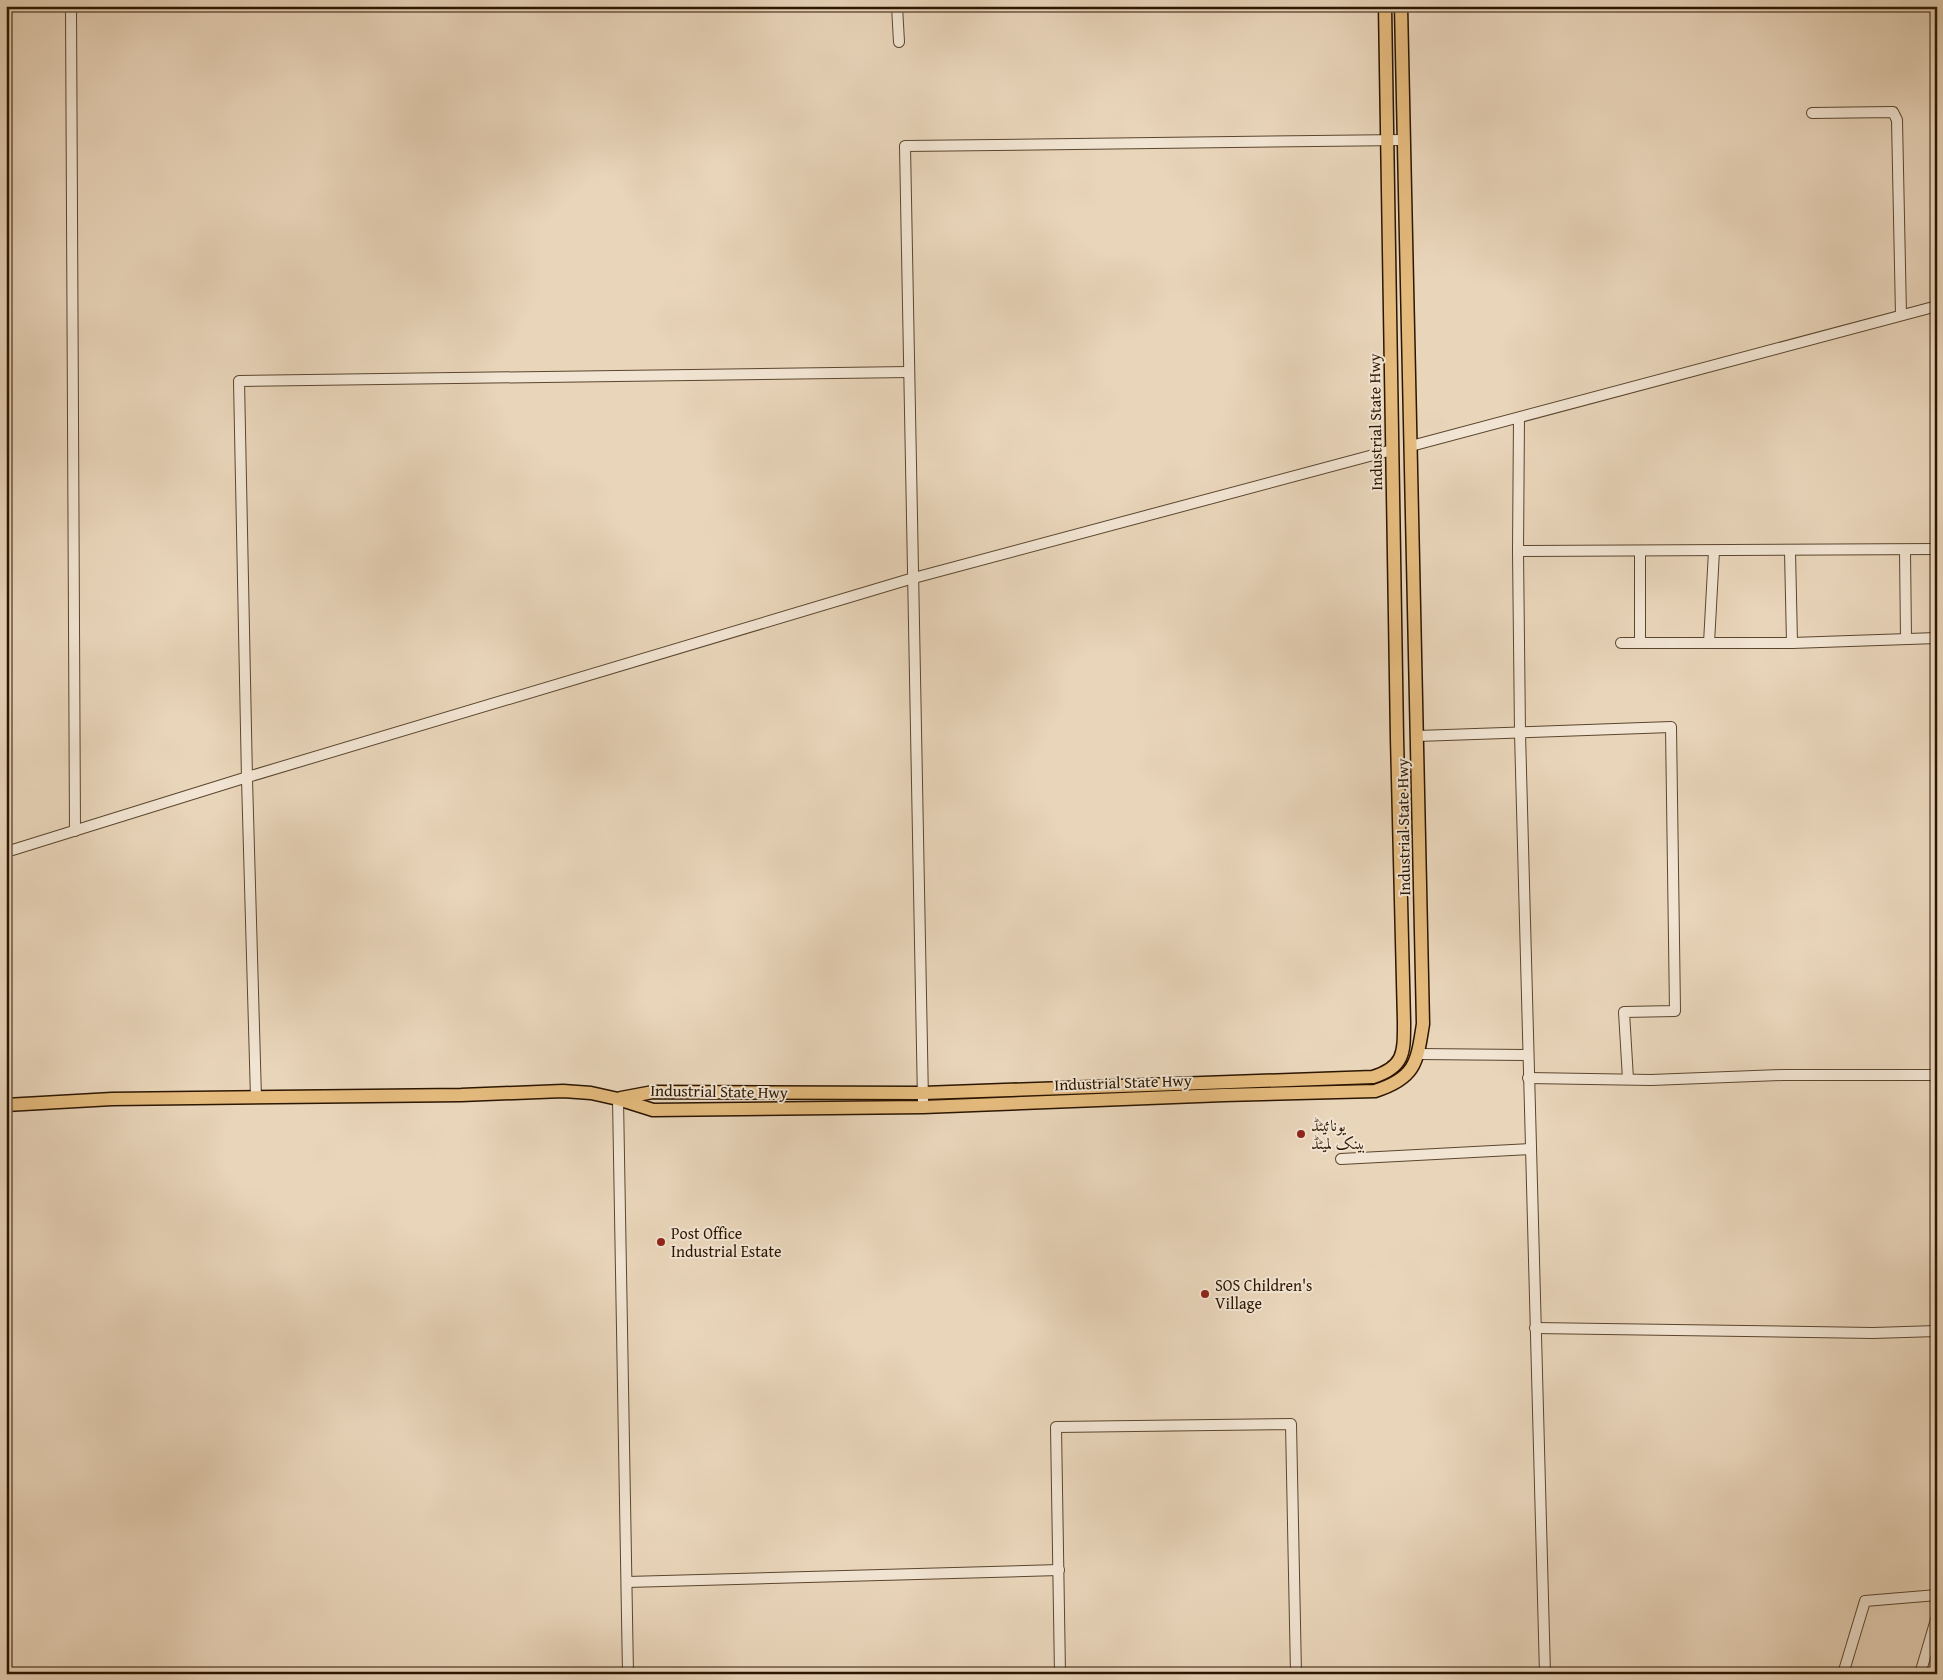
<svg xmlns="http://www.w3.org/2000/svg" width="1943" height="1680" font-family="'Gentium Book Plus',Amiri,serif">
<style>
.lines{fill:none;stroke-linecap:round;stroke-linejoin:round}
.minor-casing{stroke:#5b462e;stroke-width:12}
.major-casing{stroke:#2c1600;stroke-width:15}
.minor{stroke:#f1e4d2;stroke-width:10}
.major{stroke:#e4ba7d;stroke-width:12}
.poi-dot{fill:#8f2418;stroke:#f1e4d2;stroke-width:2}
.labels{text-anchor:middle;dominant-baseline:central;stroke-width:4;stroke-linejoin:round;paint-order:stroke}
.street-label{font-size:16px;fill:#2c1600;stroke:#f1e4d2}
.poi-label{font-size:16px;fill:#2c1600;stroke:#f1e4d2;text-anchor:start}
</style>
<rect width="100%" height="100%" fill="#e9d5ba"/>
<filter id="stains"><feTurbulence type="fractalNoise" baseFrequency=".004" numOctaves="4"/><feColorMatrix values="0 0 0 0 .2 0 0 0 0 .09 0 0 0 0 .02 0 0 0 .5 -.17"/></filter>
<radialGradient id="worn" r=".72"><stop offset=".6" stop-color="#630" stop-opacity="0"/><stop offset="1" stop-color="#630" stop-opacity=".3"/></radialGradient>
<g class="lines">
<g class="minor-casing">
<g id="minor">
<polyline points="71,6 75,831"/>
<polyline points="897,6 899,42"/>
<polyline points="1812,113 1893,112 1897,120 1901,315"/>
<polyline points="1519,418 1518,551 1937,549"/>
<polyline points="1411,446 1937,306"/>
<polyline points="1905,550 1906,639"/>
<polyline points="1518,551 1520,733 1545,1674"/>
<polyline points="1640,551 1640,643"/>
<polyline points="1790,551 1792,643"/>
<polyline points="1621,643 1792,643 1937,638"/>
<polyline points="1709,643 1714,551"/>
<polyline points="1417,736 1671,727 1675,1011 1624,1012 1628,1079"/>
<polyline points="6,852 241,779 910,579 1392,450"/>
<polyline points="1418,1054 1528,1055"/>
<polyline points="1528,1078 1651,1080 1783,1075 1937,1075"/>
<polyline points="256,1098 247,779 239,381 909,372"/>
<polyline points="618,1099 628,1674"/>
<polyline points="923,1101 905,146 1403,140"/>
<polyline points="1341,1159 1531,1149"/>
<polyline points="1535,1328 1873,1333 1937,1331"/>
<polyline points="627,1582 1059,1570"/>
<polyline points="1060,1674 1056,1427 1291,1424 1296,1674"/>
<polyline points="1843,1674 1865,1601 1937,1595"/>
<polyline points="1920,1674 1937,1616"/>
</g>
</g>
<g class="major-casing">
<g id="major">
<path d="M 621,1098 L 653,1092 L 923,1093 L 1373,1077 C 1405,1067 1404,1052 1404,1022 L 1397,738 L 1385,6"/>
<path d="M 6,1105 L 112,1099 L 461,1095 L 563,1091 L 591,1093 L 618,1099 L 653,1110 L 923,1107 L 1224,1095 L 1375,1091 C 1416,1078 1417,1062 1423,1024 L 1401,6"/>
</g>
</g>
<use href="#minor" class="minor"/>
<use href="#major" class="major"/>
</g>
<g class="poi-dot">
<circle cx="1301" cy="1134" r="5"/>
<circle cx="661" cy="1242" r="5"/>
<circle cx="1205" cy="1294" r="5"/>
</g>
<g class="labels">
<g class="street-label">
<text transform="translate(1375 422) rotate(-91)">Industrial State Hwy</text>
<text transform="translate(1403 827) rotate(-91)">Industrial State Hwy</text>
<text transform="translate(1123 1082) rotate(-2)">Industrial State Hwy</text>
<text transform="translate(719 1091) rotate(1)">Industrial State Hwy</text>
</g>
<g class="poi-label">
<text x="1311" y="1125">یونائیٹڈ<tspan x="1311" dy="18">بینک لمیٹڈ</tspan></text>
<text x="671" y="1233">Post Office<tspan x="671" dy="18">Industrial Estate</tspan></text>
<text x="1215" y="1285">SOS Children's<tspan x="1215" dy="18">Village</tspan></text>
</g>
</g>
<rect width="1943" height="1680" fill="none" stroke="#e9d5ba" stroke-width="25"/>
<rect x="8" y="8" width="1928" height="1665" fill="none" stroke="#2c1600" stroke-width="2.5"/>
<rect x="12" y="12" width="1918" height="1655" fill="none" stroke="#2c1600"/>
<rect width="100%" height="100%" filter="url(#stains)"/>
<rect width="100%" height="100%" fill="url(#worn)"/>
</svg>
